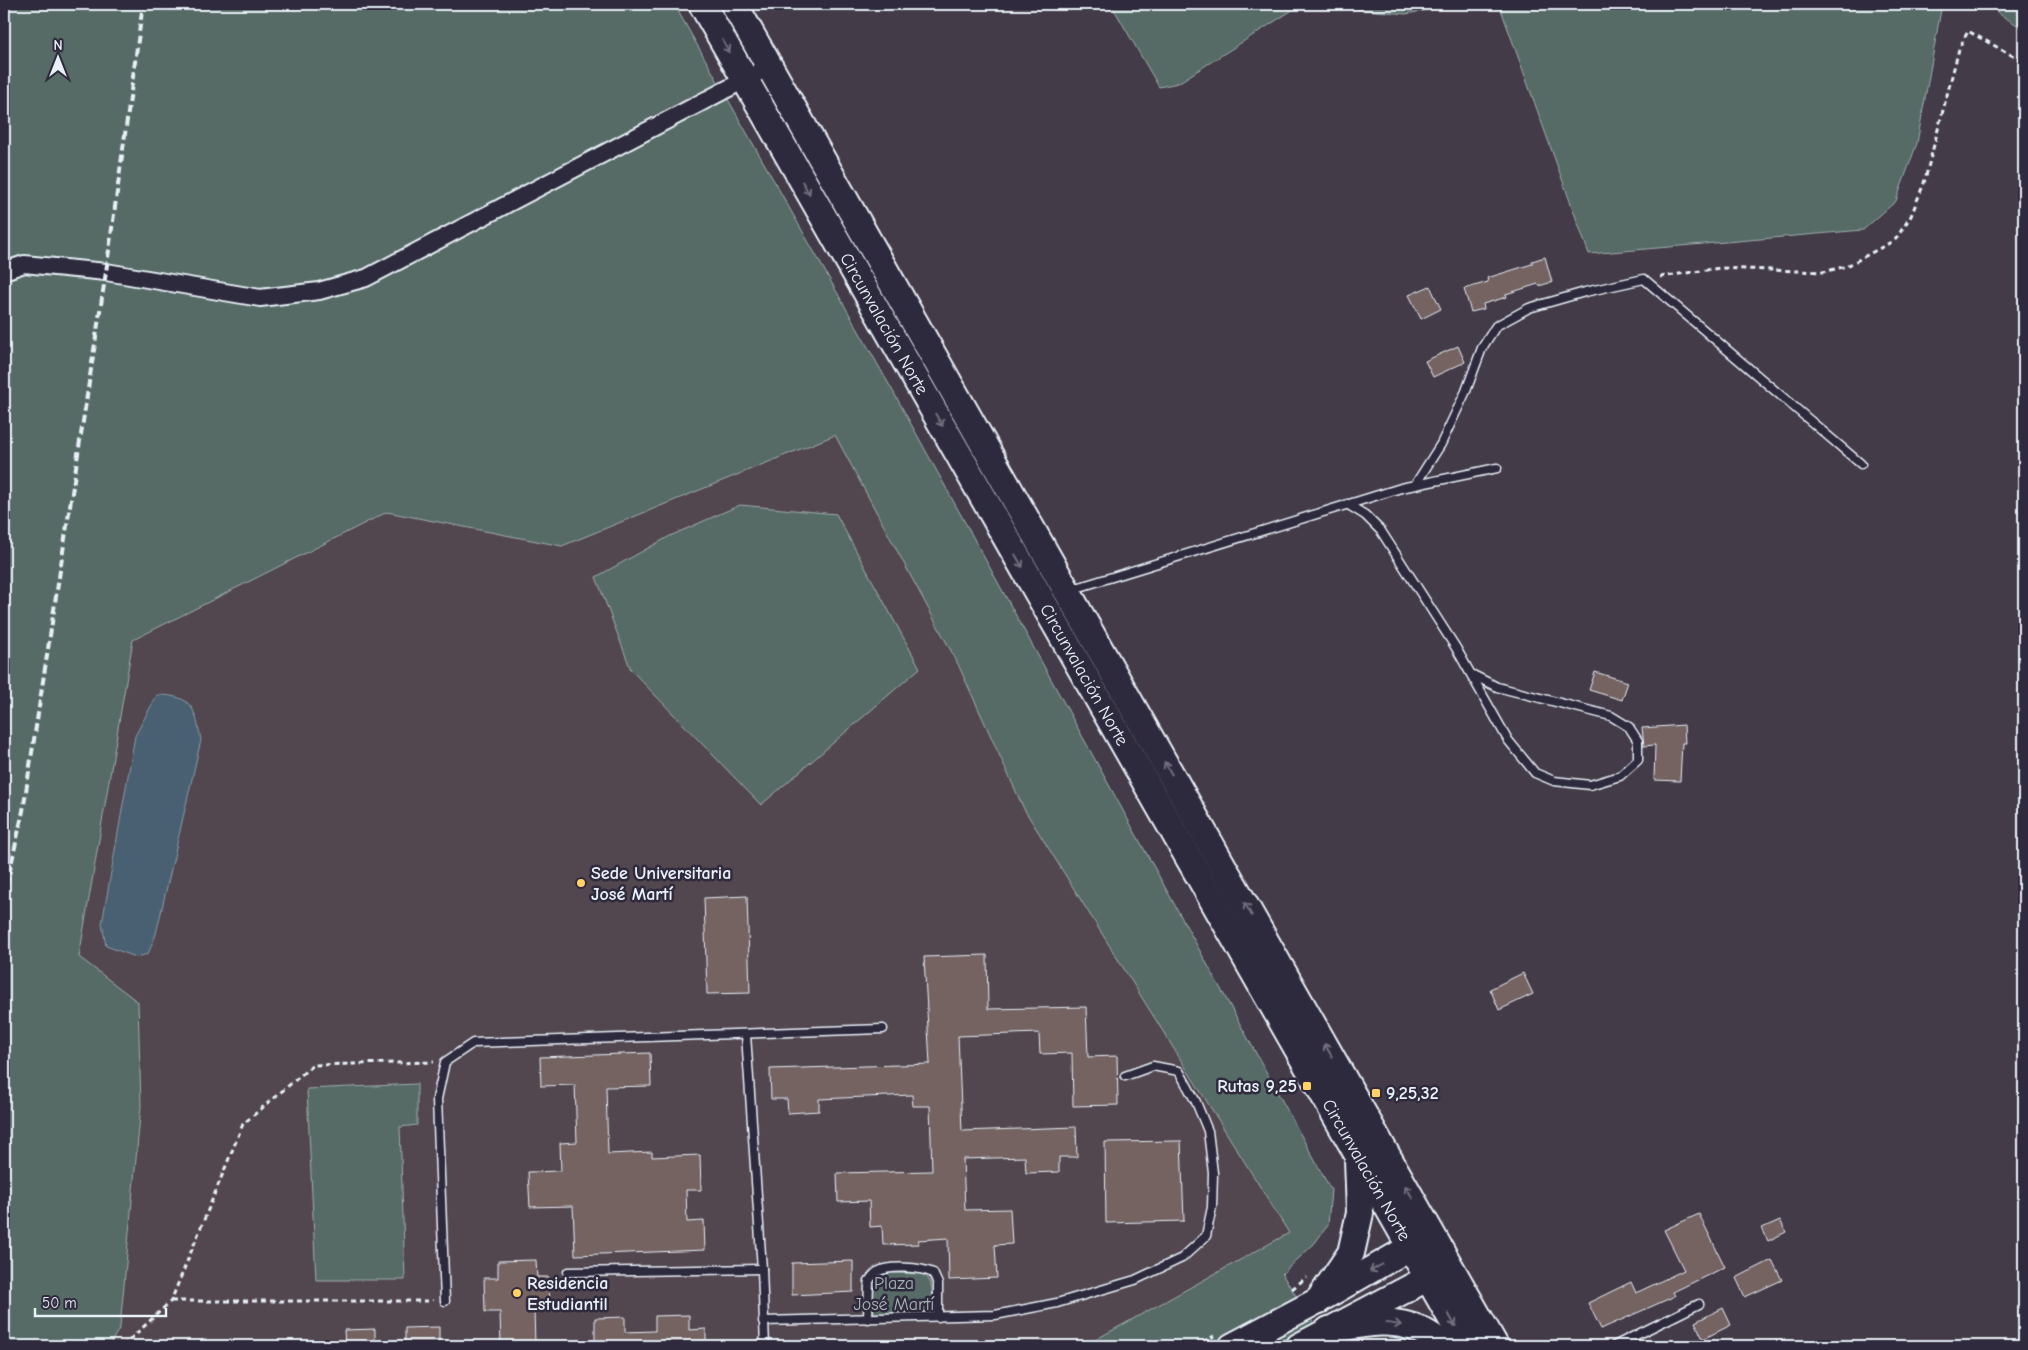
<svg xmlns="http://www.w3.org/2000/svg" width="2028" height="1350" font-family="'Comic Neue',sans-serif">
<style>
.built{fill:#534750}
.green{fill:#566b66;stroke:#9faeaf}
.water{fill:#486172;stroke:#889ba8}
.lines{fill:none;stroke-linecap:round;stroke-linejoin:round}
.stream{stroke:#889ba8;stroke-width:5}
.building{fill:#756362;stroke:#e8f1f8}
.service-casing{stroke:#e8f1f8;stroke-width:11}
.minor-casing{stroke:#e8f1f8;stroke-width:20}
.primary-casing{stroke:#e8f1f8;stroke-width:29}
.trunk-casing{stroke:#e8f1f8;stroke-width:30}
.path{stroke:#e8f1f8;stroke-width:3;stroke-dasharray:5 4;stroke-linecap:butt}
.service{stroke:#2f2a3d;stroke-width:8}
.minor{stroke:#2f2a3d;stroke-width:16}
.primary{stroke:#2f2a3d;stroke-width:25}
.trunk{stroke:#2f2a3d;stroke-width:26}
.rail{stroke:#e8f1f8;stroke-width:4;stroke-dasharray:8 4;stroke-linecap:butt}
.oneway{stroke:#70707e}
.poi-dot{fill:#ffd166;stroke:#2f2a3d;stroke-width:2}
.labels{text-anchor:middle;dominant-baseline:central;stroke-width:5;stroke-linejoin:round;paint-order:stroke}
.street-label{font-size:18px;fill:#e8f1f8;stroke:#2f2a3d}
.poi-label{font-size:18px;font-weight:bold;fill:#e8f1f8;stroke:#2f2a3d;text-anchor:start}
.park-label{font-size:18px;fill:#a6b5b6;stroke:#2f2a3d}
</style>
<rect width="100%" height="100%" fill="#443b48"/>
<filter id="ink" filterUnits="userSpaceOnUse"><feTurbulence type="fractalNoise" baseFrequency=".02" numOctaves="2"/><feDisplacementMap in="SourceGraphic" scale="10" xChannelSelector="R" yChannelSelector="G"/><feConvolveMatrix kernelMatrix="1 2 1 2 8 2 1 2 1" color-interpolation-filters="sRGB"/></filter>
<g filter="url(#ink)">
<polygon class="built" points="836,434 957,662 1024,809 1289,1233 1084,1346 109,1346 120,1327 141,1106 138,1002 79,957 133,640 387,512 562,546"/>
<g class="green">
<polygon points="4,4 674,4 899,402 1331,1190 1328,1225 1314,1244 1282,1274 1328,1346 1084,1346 1289,1233 1024,809 957,662 835,435 562,546 387,512 133,640 79,957 138,1002 141,1106 120,1327 109,1346 4,1346"/>
<polygon points="1111,4 1302,4 1178,83 1159,87"/>
<polygon points="1306,4 1460,4 1406,14"/>
<polygon points="1499,4 1942,4 1917,143 1896,201 1863,230 1589,254"/>
<polygon points="1989,4 2024,4 2024,29 1999,14"/>
<polygon points="740,505 836,514 920,668 761,805 631,670 596,577 670,536"/>
<polygon points="417,1084 417,1125 400,1127 405,1280 316,1280 307,1089"/>
<path d="M 887,1273 L 923,1274 C 935,1282 932,1299 933,1312 L 874,1314 L 873,1282 L 877,1278 Z"/>
</g>
<path class="water" d="M 157,695 C 194,695 195,710 201,740 L 156,934 L 148,954 L 136,957 L 106,946 L 102,924 L 135,736 Z"/>
<g class="lines">
<polyline class="stream" points="4,21 6,21 7,4"/>
</g>
<g class="building">
<polygon points="1545,257 1552,282 1539,286 1538,284 1506,294 1507,297 1483,304 1484,309 1471,312 1464,289 1488,282 1487,278 1532,264 1532,261"/>
<polygon points="1430,286 1441,309 1421,319 1409,295"/>
<polygon points="1458,346 1465,362 1433,377 1425,361"/>
<polygon points="1595,672 1628,682 1622,700 1589,690"/>
<polygon points="1684,725 1685,743 1682,743 1680,781 1654,780 1655,745 1644,746 1642,728"/>
<polygon points="747,896 750,993 707,994 704,898"/>
<polygon points="987,955 988,1009 1086,1007 1088,1057 1117,1056 1118,1105 1073,1106 1072,1053 1040,1054 1039,1033 958,1036 962,1131 1076,1127 1077,1157 1059,1157 1059,1172 1026,1173 1025,1157 963,1159 965,1210 1010,1209 1012,1244 995,1245 997,1278 949,1280 948,1238 918,1240 919,1244 883,1245 882,1226 870,1227 869,1201 838,1202 837,1173 932,1171 930,1106 913,1106 912,1095 819,1099 819,1111 788,1113 787,1099 771,1099 770,1069 930,1064 924,957"/>
<polygon points="1523,973 1533,994 1499,1010 1490,989"/>
<polygon points="650,1053 651,1086 606,1087 608,1154 652,1152 652,1157 700,1155 701,1190 686,1190 687,1222 704,1221 705,1250 575,1255 573,1206 530,1207 528,1172 561,1171 560,1143 577,1142 575,1085 541,1086 540,1057"/>
<polygon points="1181,1141 1184,1221 1106,1223 1105,1142"/>
<polygon points="1699,1214 1725,1267 1673,1292 1675,1296 1601,1329 1588,1303 1631,1282 1636,1293 1684,1270 1664,1230"/>
<polygon points="1780,1220 1786,1232 1768,1241 1762,1228"/>
<polygon points="536,1260 537,1277 549,1277 550,1308 534,1308 535,1346 501,1346 500,1312 485,1312 484,1278 498,1278 498,1261"/>
<polygon points="1772,1260 1782,1280 1745,1297 1736,1278"/>
<polygon points="853,1261 853,1292 792,1295 792,1263"/>
<polygon points="1723,1308 1731,1325 1703,1339 1695,1322"/>
<polygon points="689,1315 689,1330 706,1329 706,1346 595,1346 595,1318 625,1317 625,1332 655,1331 655,1316"/>
<polygon points="439,1327 439,1346 405,1346 405,1328"/>
<polygon points="375,1329 375,1346 345,1346 344,1330"/>
</g>
<g class="lines">
<g class="service-casing">
<g id="service">
<polyline points="1415,485 1441,444 1466,391 1482,348 1496,326 1529,308 1585,292 1644,279 1861,464"/>
<polyline points="1347,504 1365,515 1381,531 1456,648 1508,740 1535,773 1554,781 1590,785 1620,776 1638,760 1638,741 1629,727 1611,716 1497,687 1471,674"/>
<polyline points="1070,590 1401,488 1497,468"/>
<polyline points="746,1035 762,1269 765,1346"/>
<polyline points="568,1272 762,1269"/>
<polyline points="445,1301 437,1099 445,1062 473,1043 883,1029"/>
<path d="M 868,1319 L 869,1281 C 871,1278 874,1274 877,1272 C 890,1265 920,1267 933,1273 L 938,1284 L 938,1317"/>
<polyline points="763,1321 995,1315 1057,1303 1135,1280 1182,1258 1206,1236 1212,1207 1213,1173 1208,1131 1196,1102 1179,1071 1153,1066 1125,1076"/>
<polyline points="1614,1346 1699,1304"/>
</g>
</g>
<g class="minor-casing">
<polyline id="minor" points="4,271 24,264 106,272 260,298 319,291 366,278 769,67"/>
</g>
<g class="primary-casing">
<g id="primary">
<polyline points="1232,1346 1319,1300 1428,1237"/>
<polyline points="1299,1346 1447,1268"/>
</g>
</g>
<g class="trunk-casing">
<g id="trunk">
<path id="s1" d="M 702,4 L 1467,1346"/>
<polyline points="734,4 1495,1346"/>
<polyline points="1319,1300 1351,1253 1360,1213 1358,1159"/>
<path d="M 1329,1330 C 1358,1325 1391,1316 1420,1330 C 1429,1334 1438,1341 1446,1346"/>
</g>
</g>
<g class="path">
<polyline points="1660,277 1720,268 1823,272 1847,266 1895,240 1911,216 1924,183 1959,49 1968,31 2024,62"/>
<polyline points="1292,1289 1307,1277"/>
<polyline points="171,1301 433,1301"/>
<polyline points="123,1346 171,1301 243,1124 313,1065 434,1062"/>
<polyline points="1195,1346 1214,1336"/>
</g>
<use href="#service" class="service"/>
<use href="#minor" class="minor"/>
<use href="#primary" class="primary"/>
<use href="#trunk" class="trunk"/>
<polyline class="rail" points="4,897 23,811 106,272 143,4"/>
</g>
<defs><path id="oneway-shaft" d="M-6 0H5M1.5-3L5.5 0L1.5 3" fill="none" stroke-width="1.6" stroke-linecap="round" stroke-linejoin="round" transform="scale(1.25)"/></defs>
<g class="oneway">
<use href="#oneway-shaft" transform="translate(726 46) rotate(61)"/>
<use href="#oneway-shaft" transform="translate(806 188) rotate(60)"/>
<use href="#oneway-shaft" transform="translate(939 420) rotate(60)"/>
<use href="#oneway-shaft" transform="translate(1019 561) rotate(60)"/>
<use href="#oneway-shaft" transform="translate(1168 768) rotate(-120)"/>
<use href="#oneway-shaft" transform="translate(1248 909) rotate(-120)"/>
<use href="#oneway-shaft" transform="translate(1328 1050) rotate(-120)"/>
<use href="#oneway-shaft" transform="translate(1409 1192) rotate(-120)"/>
<use href="#oneway-shaft" transform="translate(1376 1268) rotate(150)"/>
<use href="#oneway-shaft" transform="translate(1452 1320) rotate(61)"/>
<use href="#oneway-shaft" transform="translate(1394 1324) rotate(8)"/>
</g>
</g>
<g class="poi-dot">
<circle cx="581" cy="883" r="5"/>
<rect x="1302" y="1081" width="10" height="10" rx="2.5"/>
<rect x="1371" y="1088" width="10" height="10" rx="2.5"/>
<circle cx="517" cy="1293" r="5"/>
</g>
<g class="labels">
<g class="street-label">
<text stroke="none"><textPath href="#s1" startOffset="368">Circunvalación Norte</textPath></text>
<text stroke="none"><textPath href="#s1" startOffset="772">Circunvalación Norte</textPath></text>
<text stroke="none"><textPath href="#s1" startOffset="1342">Circunvalación Norte</textPath></text>
</g>
<g class="poi-label">
<text x="591" y="873">Sede Universitaria<tspan x="591" dy="21">José Martí</tspan></text>
<text x="1297" y="1086" text-anchor="end">Rutas 9,25</text>
<text x="1386" y="1093">9,25,32</text>
<text x="527" y="1283">Residencia<tspan x="527" dy="21">Estudiantil</tspan></text>
</g>
<g class="park-label">
<text x="894" y="1283">Plaza<tspan x="894" dy="21">José Martí</tspan></text>
</g>
</g>
<rect width="2028" height="1350" fill="none" stroke="#2f2a3d" stroke-width="20"/>
<rect x="10" y="10" width="2008" height="1330" fill="none" stroke="#e8f1f8" stroke-width="2" filter="url(#ink)"/>
<g transform="translate(58 58)" stroke="#2f2a3d" stroke-width="4" paint-order="stroke">
<path d="M0-4L9 19L0 12L-9 19Z" fill="#e8f1f8"/>
<text y="-8" font-size="14" font-weight="bold" text-anchor="middle" fill="#e8f1f8">N</text>
</g>
<path d="M35 1308v8h131v-8" fill="none" stroke="#e8f1f8" stroke-width="2.5"/>
<text x="42" y="1308" font-size="15" fill="#e8f1f8" stroke="#2f2a3d" stroke-width="4" paint-order="stroke">50 m</text>
</svg>
